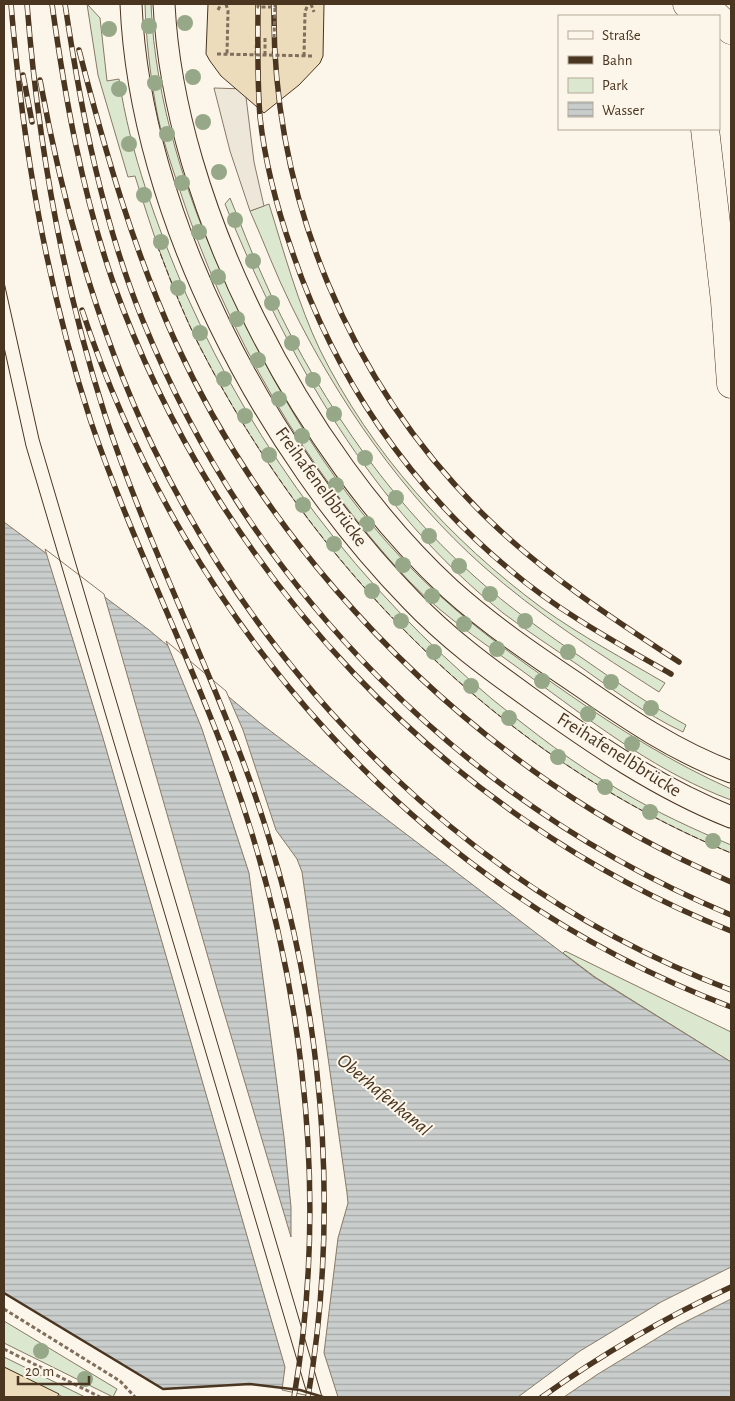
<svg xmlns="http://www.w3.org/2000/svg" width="735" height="1401" font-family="'Alegreya Sans',sans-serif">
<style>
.green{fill:#dce7d0;stroke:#887966}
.parking{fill:#ede7d9;stroke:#887966}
.water{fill:url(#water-rules);stroke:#887966}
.pier{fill:#fbf6e9;stroke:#887966}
.building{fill:#ecdcbc;stroke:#4a3520}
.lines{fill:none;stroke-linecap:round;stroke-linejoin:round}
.minor-casing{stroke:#4a3520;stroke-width:23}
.secondary-casing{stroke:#4a3520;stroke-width:29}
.path{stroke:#7f6f5c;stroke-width:3;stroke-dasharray:4 2.5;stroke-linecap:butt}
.minor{stroke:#fbf6e9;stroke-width:21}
.secondary{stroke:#fbf6e9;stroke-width:28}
.tram{stroke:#4a3520;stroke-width:1}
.rail-casing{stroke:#4a3520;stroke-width:5.5}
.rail{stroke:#fbf6e9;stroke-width:4;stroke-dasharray:11;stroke-linecap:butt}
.path-bridge{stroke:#7f6f5c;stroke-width:3;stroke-dasharray:4 2.5;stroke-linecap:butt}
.fence{stroke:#4a3520;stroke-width:1;stroke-dasharray:6 2.5;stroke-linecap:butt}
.wall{stroke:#4a3520;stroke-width:2.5}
.tree{fill:#96a887}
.labels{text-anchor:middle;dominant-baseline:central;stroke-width:4;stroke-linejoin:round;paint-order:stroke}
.street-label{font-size:19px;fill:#4a3520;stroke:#fbf6e9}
.water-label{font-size:20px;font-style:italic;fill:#4a3520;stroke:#fbf6e9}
</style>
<defs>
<pattern id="water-rules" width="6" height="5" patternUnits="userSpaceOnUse" patternTransform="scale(1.25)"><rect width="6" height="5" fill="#c9cecd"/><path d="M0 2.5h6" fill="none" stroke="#a5a8a6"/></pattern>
</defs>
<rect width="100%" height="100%" fill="#fbf6e9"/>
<g class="green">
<path d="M 87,4 L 100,18 L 107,81 L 119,79 C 130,153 157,226 186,294 C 257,453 359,587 492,699 C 533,732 575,765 621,791 C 656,812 693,829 731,845 L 731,853 C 500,758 313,568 200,347 C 172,292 153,234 135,176 L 128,177 L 98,75 Z"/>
<path d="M 145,4 L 151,4 C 155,101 186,197 227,285 C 275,391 335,493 418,575 C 463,620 515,657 567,693 C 620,730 673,763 731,789 L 731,800 C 661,774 600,728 540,684 C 495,650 449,622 409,581 C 305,470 226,332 179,188 C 170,161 161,135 156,107 C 150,73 146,39 145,4 Z"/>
<path d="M 230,198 C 241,224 250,250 262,275 C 310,385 384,496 474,576 C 508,607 547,634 585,660 C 618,683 651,706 686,725 L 683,732 C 645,714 612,689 578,665 C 553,648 527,631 503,613 C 372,508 287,357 225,204 Z"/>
<path d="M 269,204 C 284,252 298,304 320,350 C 371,453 450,540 542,608 C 581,636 624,659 665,683 L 659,692 C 598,653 537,614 483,566 C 403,495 338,401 291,305 C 276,275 264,242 250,211 Z"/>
<polygon points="565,951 731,1032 731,1062 595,977 563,953"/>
<polygon points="4,1321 117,1389 113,1397 4,1343"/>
<polygon points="4,1357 85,1397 63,1397 4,1367"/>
</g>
<polygon class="parking" points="214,88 245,89 254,162 264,206 250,211 230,151"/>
<polygon class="water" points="4,522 149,630 260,723 594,977 731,1062 731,1397 323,1397 300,1390 250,1384 163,1389 4,1293"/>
<g class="pier">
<polygon points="45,549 104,594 218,992 291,1237 291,1207 284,1137 249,873 202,729 166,641 226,691 243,730 276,830 297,859 302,872 347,1193 348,1203 338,1238 324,1353 338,1397 314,1397 282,1390 285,1367 269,1312 103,738"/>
<polygon points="731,1267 731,1299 677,1326 598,1374 564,1397 518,1397 580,1351 661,1302"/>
</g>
<g class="building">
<polygon points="208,4 324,4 323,56 320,63 299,85 264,113 221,76 210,61 206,54"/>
<polygon points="4,1367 59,1394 57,1397 4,1397"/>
</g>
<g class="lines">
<g class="minor-casing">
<g id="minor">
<path d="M 131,4 C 140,215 265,450 411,600 C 447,638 488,668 530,698 C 594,744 658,788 731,817"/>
<path d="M 164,4 C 174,206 302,452 450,589 C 490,625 534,655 579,685 C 628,719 675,751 731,772"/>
</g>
</g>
<g class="secondary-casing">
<g id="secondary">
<polyline points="687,4 709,9 731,30"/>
<polyline points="705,129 725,301 731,384"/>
</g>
</g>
<g class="path">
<polyline points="226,4 228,11 227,54"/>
<polyline points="311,4 314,12"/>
<polyline points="218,10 221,4"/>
<polyline points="256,55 258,7"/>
<polyline points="265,55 265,38"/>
<polyline points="273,55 274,38"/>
<polyline points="304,56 305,12 308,4"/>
<polyline points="4,1309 120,1381 135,1397"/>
<polyline points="4,1349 100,1397"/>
</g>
<use href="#minor" class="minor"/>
<use href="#secondary" class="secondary"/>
<g class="tram">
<polyline points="4,282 39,439 322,1397"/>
<polyline points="4,347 26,446 308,1397"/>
</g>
<g class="rail-casing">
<g id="rail">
<path d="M 11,4 C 23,148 46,284 91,422 C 130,536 184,644 226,757 C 301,959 331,1184 294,1397"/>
<path d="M 27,4 C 38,143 62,281 105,415 C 142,529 196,638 239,751 C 317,954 345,1182 308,1397"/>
<path d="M 52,4 C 65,98 82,192 113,282 C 216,572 444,817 731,931"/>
<path d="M 65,4 C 81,111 102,220 143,321 C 252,589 465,804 731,915"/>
<path d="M 258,4 C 258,41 257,80 260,117 C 265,163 277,208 292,251 C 334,376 408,485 509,569 C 558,611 615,642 671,674"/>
<path d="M 274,4 C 271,197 350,386 489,520 C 546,575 613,619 679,662"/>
<path d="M 79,50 C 105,151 133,249 176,343 C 257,520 393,674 552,784 C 608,823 669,855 731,882"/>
<polyline points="23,75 32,122"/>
<path d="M 40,80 C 63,205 98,332 153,447 C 271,691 476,893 731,990"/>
<path d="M 82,310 C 187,626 417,888 731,1007"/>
<path d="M 542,1397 C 602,1354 664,1318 731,1287"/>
</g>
</g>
<use href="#rail" class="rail"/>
<g class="path-bridge">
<polyline points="258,4 258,7 275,7 275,4"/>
<polyline points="274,38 275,7"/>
<polyline points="217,54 314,56"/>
</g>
<path class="fence" d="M 154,238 C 169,275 182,312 200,347 C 314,568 499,757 731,853"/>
<polyline class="wall" points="4,1293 163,1389 250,1384 300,1390 323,1397"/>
</g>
<g class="tree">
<circle cx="185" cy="23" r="8"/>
<circle cx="149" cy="26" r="8"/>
<circle cx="109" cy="29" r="8"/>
<circle cx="193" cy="77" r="8"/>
<circle cx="155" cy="83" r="8"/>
<circle cx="119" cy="89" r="8"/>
<circle cx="203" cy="122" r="8"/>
<circle cx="167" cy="134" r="8"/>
<circle cx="129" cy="144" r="8"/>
<circle cx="219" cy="172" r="8"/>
<circle cx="182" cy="183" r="8"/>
<circle cx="144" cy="195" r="8"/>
<circle cx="235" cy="220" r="8"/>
<circle cx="199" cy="232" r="8"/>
<circle cx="161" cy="242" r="8"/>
<circle cx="253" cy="261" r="8"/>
<circle cx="218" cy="277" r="8"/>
<circle cx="178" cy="288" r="8"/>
<circle cx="272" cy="303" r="8"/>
<circle cx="237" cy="319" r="8"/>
<circle cx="200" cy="333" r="8"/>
<circle cx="292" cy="343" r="8"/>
<circle cx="258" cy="360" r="8"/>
<circle cx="224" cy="379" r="8"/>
<circle cx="313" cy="380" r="8"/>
<circle cx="279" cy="399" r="8"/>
<circle cx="334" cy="414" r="8"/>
<circle cx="245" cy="416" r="8"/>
<circle cx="302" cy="436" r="8"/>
<circle cx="269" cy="455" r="8"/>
<circle cx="365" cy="458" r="8"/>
<circle cx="336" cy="485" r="8"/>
<circle cx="396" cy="498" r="8"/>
<circle cx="303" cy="505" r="8"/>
<circle cx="367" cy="524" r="8"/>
<circle cx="429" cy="536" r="8"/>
<circle cx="334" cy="544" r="8"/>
<circle cx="403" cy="565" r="8"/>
<circle cx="459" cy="566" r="8"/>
<circle cx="372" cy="591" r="8"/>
<circle cx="490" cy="594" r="8"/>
<circle cx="432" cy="596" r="8"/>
<circle cx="401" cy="621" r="8"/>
<circle cx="525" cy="621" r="8"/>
<circle cx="464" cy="624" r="8"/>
<circle cx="497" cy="649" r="8"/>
<circle cx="434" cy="652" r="8"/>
<circle cx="568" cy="652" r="8"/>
<circle cx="542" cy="681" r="8"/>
<circle cx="611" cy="682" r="8"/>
<circle cx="471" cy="686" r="8"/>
<circle cx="651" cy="708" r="8"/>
<circle cx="588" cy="714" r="8"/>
<circle cx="509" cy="718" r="8"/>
<circle cx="632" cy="744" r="8"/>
<circle cx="558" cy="757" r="8"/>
<circle cx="605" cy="787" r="8"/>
<circle cx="650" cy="812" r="8"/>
<circle cx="713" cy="841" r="8"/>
<circle cx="41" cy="1351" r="8"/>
<circle cx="85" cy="1379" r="8"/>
</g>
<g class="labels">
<g class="street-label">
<text transform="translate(321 487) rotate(54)">Freihafenelbbrücke</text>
<text transform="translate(619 755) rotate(32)">Freihafenelbbrücke</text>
</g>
<g class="water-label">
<text transform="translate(384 1095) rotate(40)">Oberhafenkanal</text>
</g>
</g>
<rect width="735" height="1401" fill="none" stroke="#4a3520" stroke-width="10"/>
<rect x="558" y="15" width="162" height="115" fill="#fbf6e9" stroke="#b4a999"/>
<rect x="568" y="31" width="25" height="8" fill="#fbf6e9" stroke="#b4a999"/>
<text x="602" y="40" font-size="15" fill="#4a3520">Straße</text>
<rect x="568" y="56" width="25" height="8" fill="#4a3520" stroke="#b4a999"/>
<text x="602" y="65" font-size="15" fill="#4a3520">Bahn</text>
<rect x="568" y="78" width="25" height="15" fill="#dce7d0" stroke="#b4a999"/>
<text x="602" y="90" font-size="15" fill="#4a3520">Park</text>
<rect x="568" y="102" width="25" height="15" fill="url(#water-rules)" stroke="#b4a999"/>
<text x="602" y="115" font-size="15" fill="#4a3520">Wasser</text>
<path d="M18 1376v8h71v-8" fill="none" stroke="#4a3520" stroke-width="2.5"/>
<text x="25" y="1376" font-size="15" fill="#4a3520" stroke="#fbf6e9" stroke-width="4" paint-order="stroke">20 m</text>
</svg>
